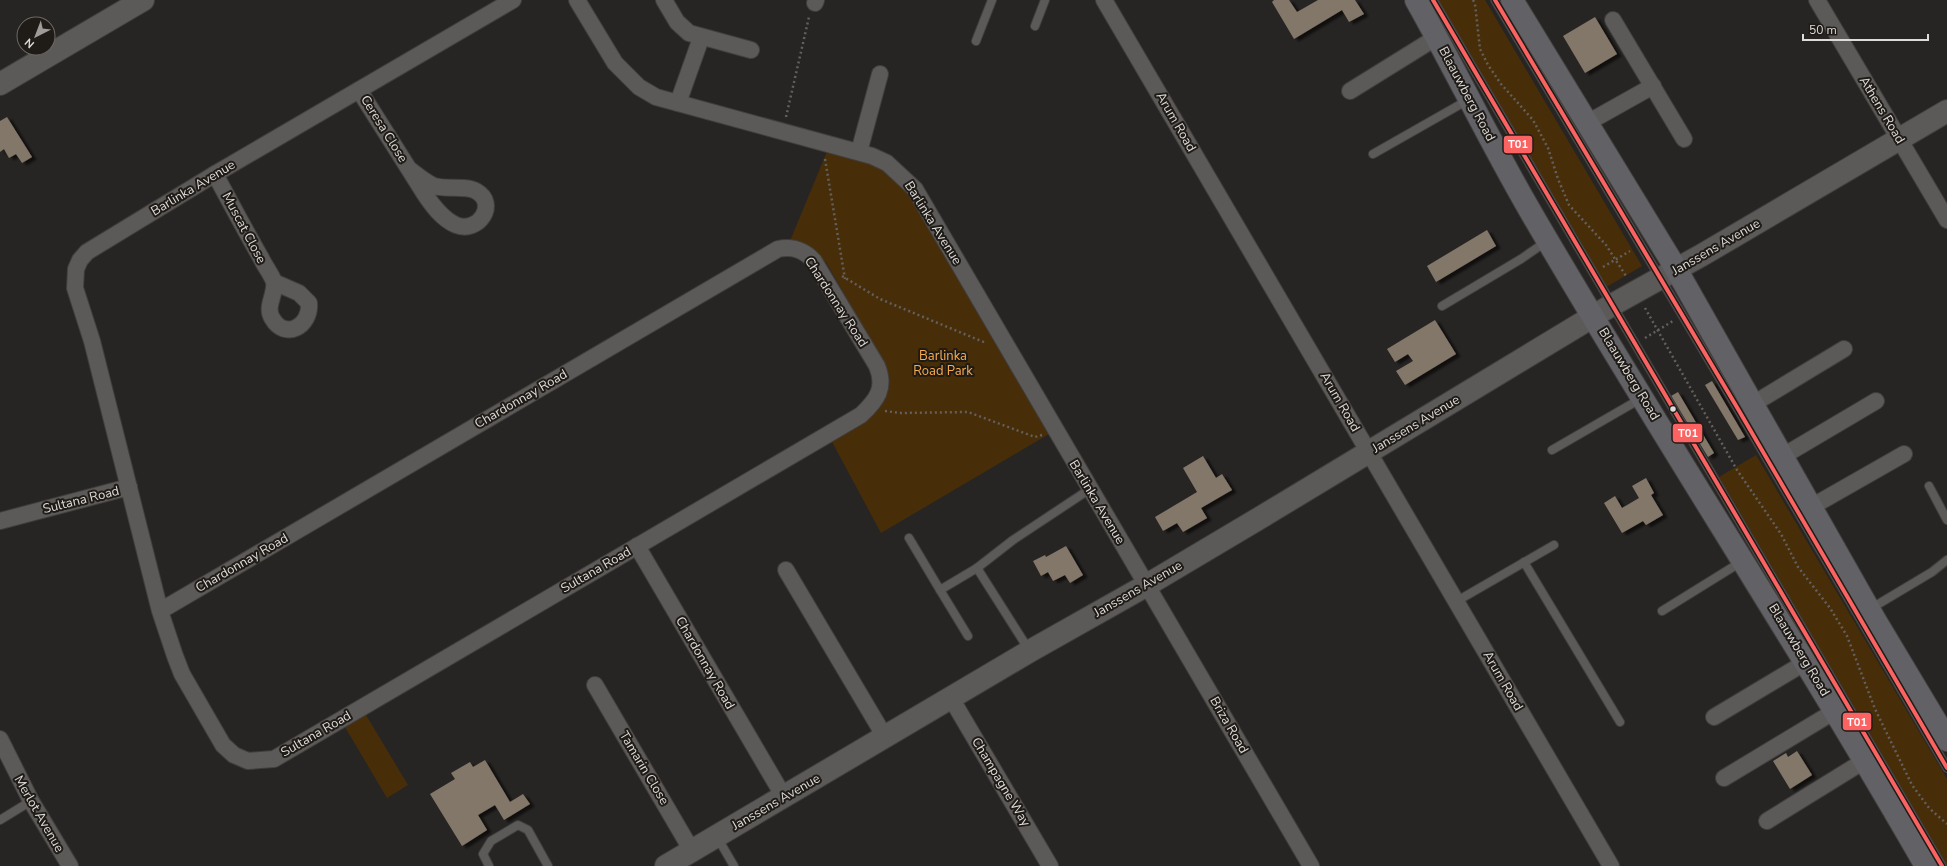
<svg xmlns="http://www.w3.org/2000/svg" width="1947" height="866" font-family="'Nunito Sans',sans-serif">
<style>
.green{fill:#482d09}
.building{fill:#837769;filter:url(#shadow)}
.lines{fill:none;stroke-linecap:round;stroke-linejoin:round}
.lane-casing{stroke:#413f3e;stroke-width:10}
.street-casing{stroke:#413f3e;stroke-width:18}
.secondary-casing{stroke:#413f3e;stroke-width:24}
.primary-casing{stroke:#413f3e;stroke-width:24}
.path{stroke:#62605e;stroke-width:2.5;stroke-dasharray:2 3;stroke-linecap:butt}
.lane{stroke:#5c5a58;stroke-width:8}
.street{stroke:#5c5a58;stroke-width:16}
.secondary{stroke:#5c5a58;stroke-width:22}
.primary{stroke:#626266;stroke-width:22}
.bus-1-casing{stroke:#1f1b17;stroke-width:7}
.bus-1{stroke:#fa6362;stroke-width:4}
.bus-dot{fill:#dedbd9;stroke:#1f1b17;stroke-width:1.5}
.labels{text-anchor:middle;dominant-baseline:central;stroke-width:4;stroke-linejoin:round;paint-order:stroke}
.street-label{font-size:13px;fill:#dedbd9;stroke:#1f1b17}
.park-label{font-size:13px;fill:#faab4d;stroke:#1f1b17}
.line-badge{stroke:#1f1b17;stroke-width:1.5}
.badge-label{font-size:11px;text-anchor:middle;font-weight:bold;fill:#fff}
</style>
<defs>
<filter id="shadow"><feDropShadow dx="4.5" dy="2.5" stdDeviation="1" flood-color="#0009"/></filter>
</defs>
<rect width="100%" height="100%" fill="#272523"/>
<g class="green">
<polygon points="1434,0 1485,0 1642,266 1603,289"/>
<path d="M 828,149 L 880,167 L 908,193 L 1049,434 L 881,533 L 831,440 C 860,423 896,410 887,369 L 826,262 L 811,248 L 790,241 Z"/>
<polygon points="1756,455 1947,779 1947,865 1719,477"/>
<polygon points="366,715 408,785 387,798 345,727"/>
</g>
<g class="building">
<polygon points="1274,0 1289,0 1297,12 1318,0 1355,0 1364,14 1349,22 1342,10 1294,39 1272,2"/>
<polygon points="1595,17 1617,54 1585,73 1563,36"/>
<polygon points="7,117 32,157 22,163 16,154 9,158 4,149 0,152 0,121"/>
<polygon points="1487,230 1496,246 1436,282 1427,266"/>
<polygon points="1435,320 1456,354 1405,385 1396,371 1413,361 1408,354 1395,362 1387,349"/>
<polygon points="1712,381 1745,437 1738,440 1705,385"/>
<polygon points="1678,392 1714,453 1708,457 1671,396"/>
<polygon points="1203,456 1216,478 1222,474 1232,490 1201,508 1207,518 1183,532 1177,523 1163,531 1155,517 1197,492 1183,468"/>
<polygon points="1646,478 1654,493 1651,495 1663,515 1646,525 1643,521 1622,533 1604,503 1615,496 1622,508 1639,498 1632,486"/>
<polygon points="1066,546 1083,575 1070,583 1065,575 1053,581 1048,572 1041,576 1033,561 1045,555 1046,557"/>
<polygon points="1797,751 1812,775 1790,789 1773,761 1786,753 1788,757"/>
<polygon points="485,760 510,802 523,794 530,804 504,820 495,805 478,815 487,830 462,846 430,794 455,779 451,773 470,762 473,767"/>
</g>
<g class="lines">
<g class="lane-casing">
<g id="lane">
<polyline points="1433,0 1942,866"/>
<polyline points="1495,0 1738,409 1947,768"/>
<polyline points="1035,26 1045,0"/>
<polyline points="976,41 992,0"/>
<polyline points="1373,154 1468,100"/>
<polyline points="1442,306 1521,259 1547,241"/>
<polyline points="1552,450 1642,398"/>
<polyline points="1929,486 1947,520"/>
<polyline points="909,538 940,590 977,568 1029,650"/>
<polyline points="1524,562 1620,722"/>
<polyline points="977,568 1013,540 1090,489"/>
<polyline points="940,590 968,636"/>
<polyline points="1457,601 1554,545"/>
<polyline points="1870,609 1932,572 1947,560"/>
<polyline points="1662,611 1741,562"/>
<polyline points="0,820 31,801"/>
<polyline points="717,837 734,866"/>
<polyline points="489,866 483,854 491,841 518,825 528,830 548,866"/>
</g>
</g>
<g class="street-casing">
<g id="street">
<polyline points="577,0 615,63 639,87 656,97 872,156 887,163 915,189 1311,866"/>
<polyline points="664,0 677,22 689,33 751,50"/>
<polyline points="1104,0 1611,866"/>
<polyline points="1817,0 1947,220"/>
<polyline points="815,3 816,0"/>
<polyline points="1613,20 1684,139"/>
<path d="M 359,90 L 424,193 C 432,205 442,219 456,225 C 478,234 499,204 476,191 C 466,185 447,190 434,186 C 425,182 417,175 409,169"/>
<polyline points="1350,91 1437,37"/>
<polyline points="678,103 701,38"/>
<polyline points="1587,123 1653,86"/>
<polyline points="859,152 880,74"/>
<path d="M 215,174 C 230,202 245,230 261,258 C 264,265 272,275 274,282 C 276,295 265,306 272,318 C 285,341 311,326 309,303 L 299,293 L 274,282"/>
<polyline points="1753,404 1844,349"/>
<polyline points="1783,456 1876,401"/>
<polyline points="1811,507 1904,454"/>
<polyline points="0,521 129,487"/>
<polyline points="637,546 784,797"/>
<polyline points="786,570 885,737"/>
<path d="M 160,611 L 778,249 C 793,246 804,250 814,261 L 877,366 C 886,388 877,400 861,415 L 274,759 L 248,761 L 234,755 L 223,745 L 182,674 L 175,656 L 160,611 L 92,341 L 75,288 L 76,269 L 80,260 L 87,252 L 215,174 L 513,0"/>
<polyline points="595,685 692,851"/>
<polyline points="951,698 1050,866"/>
<polyline points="1714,717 1806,662"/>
<polyline points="0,739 31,801 70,866"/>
<polyline points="1724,778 1835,711"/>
<polyline points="1767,821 1864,761"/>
</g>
</g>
<g class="secondary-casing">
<g id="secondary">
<polyline points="0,84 143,0"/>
<polyline points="666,866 1030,651 1147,585 1258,519 1612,305 1702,255 1947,111"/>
</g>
</g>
<g class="primary-casing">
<g id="primary">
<path d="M 1416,0 C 1455,69 1489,140 1529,209 C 1657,430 1799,644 1926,866"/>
<polyline points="1512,0 1672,262 1875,620 1947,740"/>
</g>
</g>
<g class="path">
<polyline points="1473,0 1475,4 1480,49 1488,65 1501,84 1533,120 1548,148 1558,179 1569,205 1606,245 1626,276"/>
<polyline points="786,117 809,17"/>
<polyline points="825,159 845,279"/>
<polyline points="1603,267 1630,251"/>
<polyline points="842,276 880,299 986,343"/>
<polyline points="1645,308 1737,470 1781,534 1798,567 1830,608 1847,636 1875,709 1912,785 1929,808 1947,824"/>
<polyline points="1645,338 1673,321"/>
<polyline points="885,411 901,413 968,412 1035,437 1042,435"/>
</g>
<use href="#lane" class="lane"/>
<use href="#street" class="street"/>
<use href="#secondary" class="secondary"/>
<use href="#primary" class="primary"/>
<g class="bus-1-casing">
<g id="bus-1">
<polyline points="1433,0 1942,866"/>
<polyline points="1495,0 1738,409 1947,768"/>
</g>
</g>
<use href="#bus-1" class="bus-1"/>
</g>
<circle class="bus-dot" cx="1673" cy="409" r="3.5"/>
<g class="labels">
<g class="street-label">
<text transform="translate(1467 94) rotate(62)">Blaauwberg Road</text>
<text transform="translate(1882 110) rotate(59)">Athens Road</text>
<text transform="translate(1176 122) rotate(60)">Arum Road</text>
<text transform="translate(384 129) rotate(58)">Ceresa Close</text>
<text transform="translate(193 188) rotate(-31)">Barlinka Avenue</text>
<text transform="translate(933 223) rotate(58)">Barlinka Avenue</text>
<text transform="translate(244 228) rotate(62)">Muscat Close</text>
<text transform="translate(1716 247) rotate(-30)">Janssens Avenue</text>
<text transform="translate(836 302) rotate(57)">Chardonnay Road</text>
<text transform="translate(1629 374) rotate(59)">Blaauwberg Road</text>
<text transform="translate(521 399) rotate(-30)">Chardonnay Road</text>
<text transform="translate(1340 402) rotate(60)">Arum Road</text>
<text transform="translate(1416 424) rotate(-31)">Janssens Avenue</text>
<text transform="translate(81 500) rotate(-14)">Sultana Road</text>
<text transform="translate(1097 502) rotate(59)">Barlinka Avenue</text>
<text transform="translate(242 563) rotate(-30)">Chardonnay Road</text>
<text transform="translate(596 570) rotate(-30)">Sultana Road</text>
<text transform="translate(1138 589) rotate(-30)">Janssens Avenue</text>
<text transform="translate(1799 650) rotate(59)">Blaauwberg Road</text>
<text transform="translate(705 663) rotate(60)">Chardonnay Road</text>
<text transform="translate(1503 681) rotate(60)">Arum Road</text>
<text transform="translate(1229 725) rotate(60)">Briza Road</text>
<text transform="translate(316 734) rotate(-30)">Sultana Road</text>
<text transform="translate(644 768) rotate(59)">Tamarin Close</text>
<text transform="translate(1001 782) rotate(59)">Champagne Way</text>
<text transform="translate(776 802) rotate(-30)">Janssens Avenue</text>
<text transform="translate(39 814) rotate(60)">Merlot Avenue</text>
</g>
<g class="park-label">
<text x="943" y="356">Barlinka<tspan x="943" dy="15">Road Park</tspan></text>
</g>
</g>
<g class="line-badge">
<rect x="1503" y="135" width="30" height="19" rx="4" fill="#fa6362"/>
<rect x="1672" y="423" width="31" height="20" rx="4" fill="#fa6362"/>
<rect x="1842" y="712" width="30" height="19" rx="4" fill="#fa6362"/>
</g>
<g class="badge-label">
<text x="1518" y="148">T01</text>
<text x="1688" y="437">T01</text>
<text x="1857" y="726">T01</text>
</g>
<g transform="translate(36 36) rotate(222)"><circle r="19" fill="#1f1b17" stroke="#6b6865"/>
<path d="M0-3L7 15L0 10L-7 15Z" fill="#9e9b99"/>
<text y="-6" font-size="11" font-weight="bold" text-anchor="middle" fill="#dedbd9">N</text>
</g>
<path d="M1803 34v6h125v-6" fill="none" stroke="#dedbd9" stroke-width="2"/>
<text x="1809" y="34" font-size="12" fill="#dedbd9" stroke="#1f1b17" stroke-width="3" paint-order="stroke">50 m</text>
</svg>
